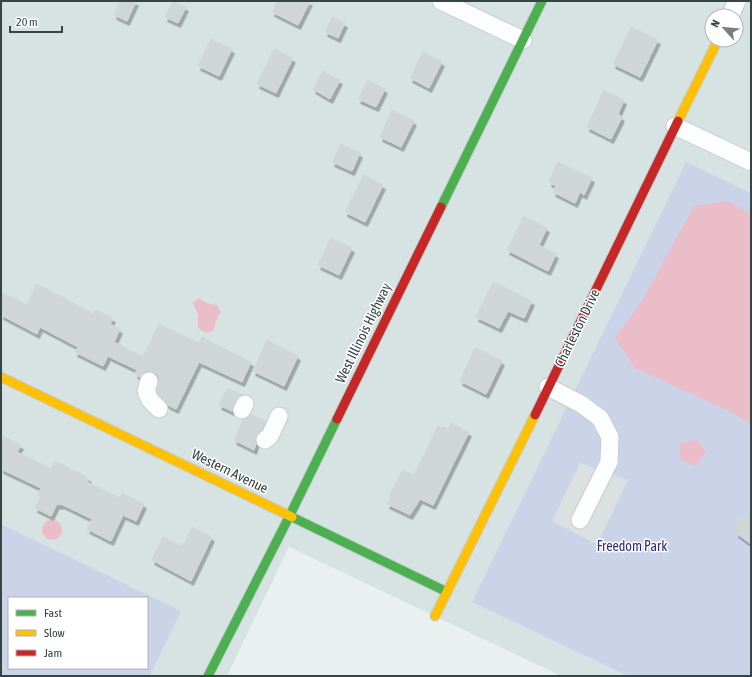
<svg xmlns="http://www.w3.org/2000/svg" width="752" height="677" font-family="'Asap Condensed',sans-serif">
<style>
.residential{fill:#d7e3e3;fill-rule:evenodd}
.green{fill:#cbd3e8;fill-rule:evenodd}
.parking{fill:#dbe0e0}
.water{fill:#eabdc8}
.building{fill:#cfd6d6;stroke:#d0d7d7;filter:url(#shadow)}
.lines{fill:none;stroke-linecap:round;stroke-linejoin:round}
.street-casing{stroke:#c7cdcd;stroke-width:19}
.fast-casing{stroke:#c3cecf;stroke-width:11}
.slow-casing{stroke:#c3cecf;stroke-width:11}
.jam-casing{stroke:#c3cecf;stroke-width:11}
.street{stroke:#fcfdfd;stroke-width:17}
.fast{stroke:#4caf50;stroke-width:9}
.slow{stroke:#ffc107;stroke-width:9}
.jam{stroke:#c62828;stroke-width:9}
.labels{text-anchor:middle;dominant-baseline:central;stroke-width:3;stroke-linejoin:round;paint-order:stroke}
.street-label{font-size:14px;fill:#364444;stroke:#fff}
.park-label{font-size:14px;fill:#2e3072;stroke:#fff}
</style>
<defs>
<filter id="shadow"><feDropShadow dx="2.5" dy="4.5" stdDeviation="0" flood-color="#0004"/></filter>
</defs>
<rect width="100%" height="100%" fill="#eaefef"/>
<path class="residential" d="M 1,1 L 751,1 L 751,676 L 561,676 L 289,547 L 227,676 L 1,676 ZM 712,16 L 736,16 L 736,40 L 712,40 ZM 9,598 L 147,598 L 147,668 L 9,668 Z"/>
<g class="green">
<polygon points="686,162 751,193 751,676 628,676 472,602"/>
<path d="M 1,524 L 181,611 L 150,676 L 1,676 ZM 9,598 L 147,598 L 147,668 L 9,668 Z"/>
</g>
<polygon class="parking" points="580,463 628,480 597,544 552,521"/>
<g class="water">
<polygon points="728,201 751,215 751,424 729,411 635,368 615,338 642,301 694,206"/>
<path d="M 199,298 C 203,302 211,305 217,305 L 221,313 L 218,316 L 213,331 C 207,334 204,333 198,328 L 198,315 L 193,303 Z"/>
<polygon points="697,439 706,453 695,466 680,459 680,444"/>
<circle cx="52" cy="530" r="10"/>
</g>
<g class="building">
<polygon points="120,1 136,1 127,21 114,15"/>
<polygon points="173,1 186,7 178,23 165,17"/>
<polygon points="277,1 310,1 298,25 272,12"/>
<polygon points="332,17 345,23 338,38 325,32"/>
<polygon points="631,27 658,40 640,77 613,64"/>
<polygon points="211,39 232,49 219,76 198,66"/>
<polygon points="274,49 293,58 276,93 257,84"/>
<polygon points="423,52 442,62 429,88 410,78"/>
<polygon points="323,71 340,80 330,99 313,89"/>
<polygon points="368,80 385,89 376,107 358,99"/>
<polygon points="604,90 624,100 618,114 622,117 611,139 587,127"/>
<polygon points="392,110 414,121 401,147 380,137"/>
<polygon points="341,144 360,153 352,171 332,162"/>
<polygon points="558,162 592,178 584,195 580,192 575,203 553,192 556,186 549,182"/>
<polygon points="364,175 383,185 365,222 345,212"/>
<polygon points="524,216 547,228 539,245 556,254 548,271 507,250"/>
<polygon points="331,238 352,248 339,275 318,265"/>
<polygon points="493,282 532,301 524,318 508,311 499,328 476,317"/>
<polygon points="37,284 94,314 96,310 113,318 110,324 120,329 114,342 143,357 159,324 199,343 202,337 251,362 242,382 199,362 176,409 168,405 158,394 157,390 159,378 157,374 152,372 146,371 140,377 135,374 137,370 108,356 103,366 75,352 78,347 40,327 37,334 1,315 1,292 27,305"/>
<polygon points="267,340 298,356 284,386 253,371"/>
<polygon points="475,348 502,361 486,394 460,381"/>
<polygon points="228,388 242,395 236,400 232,411 219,405"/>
<polygon points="251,415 266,421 262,430 256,436 256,444 254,450 234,440 244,419"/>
<polygon points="451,423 469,432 433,505 420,499 410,515 387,504 391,497 389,496 403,470 414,475 438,426 442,428 443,426 448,429"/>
<polygon points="1,435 21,445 17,452 51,469 55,461 89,478 87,482 120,498 122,493 144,504 136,521 123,515 111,541 87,529 92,519 61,504 60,505 57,504 51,516 35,508 41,496 38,495 41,488 1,469"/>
<polygon points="751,514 751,544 736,533 737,520"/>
<polygon points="192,527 212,537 191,581 152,560 163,537 180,546 181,543 184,545"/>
</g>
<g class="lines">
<g class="street-casing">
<g id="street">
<polyline points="441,1 523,40"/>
<polyline points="730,16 737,1"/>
<polyline points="675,126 751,162"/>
<polyline points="149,381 146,391 150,400 159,409"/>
<polyline points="548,387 581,404 600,418 610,437 609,462 580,520"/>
<polyline points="242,410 245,404"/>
<polyline points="265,440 270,436 279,416"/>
</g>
</g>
<g class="fast-casing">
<g id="fast">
<polyline points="441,207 542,1"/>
<polyline points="292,517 447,592"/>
<polyline points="208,676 289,517 337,419"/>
</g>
</g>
<g class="slow-casing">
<g id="slow">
<polyline points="678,121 718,40"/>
<polyline points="1,377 292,517"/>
<polyline points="435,616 535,415"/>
</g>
</g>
<g class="jam-casing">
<g id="jam">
<polyline points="535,415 678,121"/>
<polyline points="337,419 441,207"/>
</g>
</g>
<use href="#street" class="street"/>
<use href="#fast" class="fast"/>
<use href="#slow" class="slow"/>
<use href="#jam" class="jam"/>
</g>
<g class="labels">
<g class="street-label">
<text transform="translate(577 328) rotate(-64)">Charleston Drive</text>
<text transform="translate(363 333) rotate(-64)">West Illinois Highway</text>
<text transform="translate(230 471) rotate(26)">Western Avenue</text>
</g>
<g class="park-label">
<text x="632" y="546">Freedom Park</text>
</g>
</g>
<rect width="752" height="677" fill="none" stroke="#364444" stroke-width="4"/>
<rect x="8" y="597" width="140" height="72" fill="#ffffff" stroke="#afb4b4"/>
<rect x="16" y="610" width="20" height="6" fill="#4caf50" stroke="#afb4b4"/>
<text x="44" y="617" font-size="12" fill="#364444">Fast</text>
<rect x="16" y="630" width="20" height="6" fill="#ffc107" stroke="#afb4b4"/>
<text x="44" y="637" font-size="12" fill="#364444">Slow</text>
<rect x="16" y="650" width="20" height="6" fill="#c62828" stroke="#afb4b4"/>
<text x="44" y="657" font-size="12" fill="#364444">Jam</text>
<g transform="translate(724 28) rotate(297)"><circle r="19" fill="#ffffff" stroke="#afb4b4"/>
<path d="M0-3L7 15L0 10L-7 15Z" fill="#758080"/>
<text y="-6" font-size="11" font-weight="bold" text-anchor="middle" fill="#364444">N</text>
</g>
<path d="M10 26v6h52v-6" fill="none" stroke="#364444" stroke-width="2"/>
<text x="16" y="26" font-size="12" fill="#364444" stroke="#ffffff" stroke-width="3" paint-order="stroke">20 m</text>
</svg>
